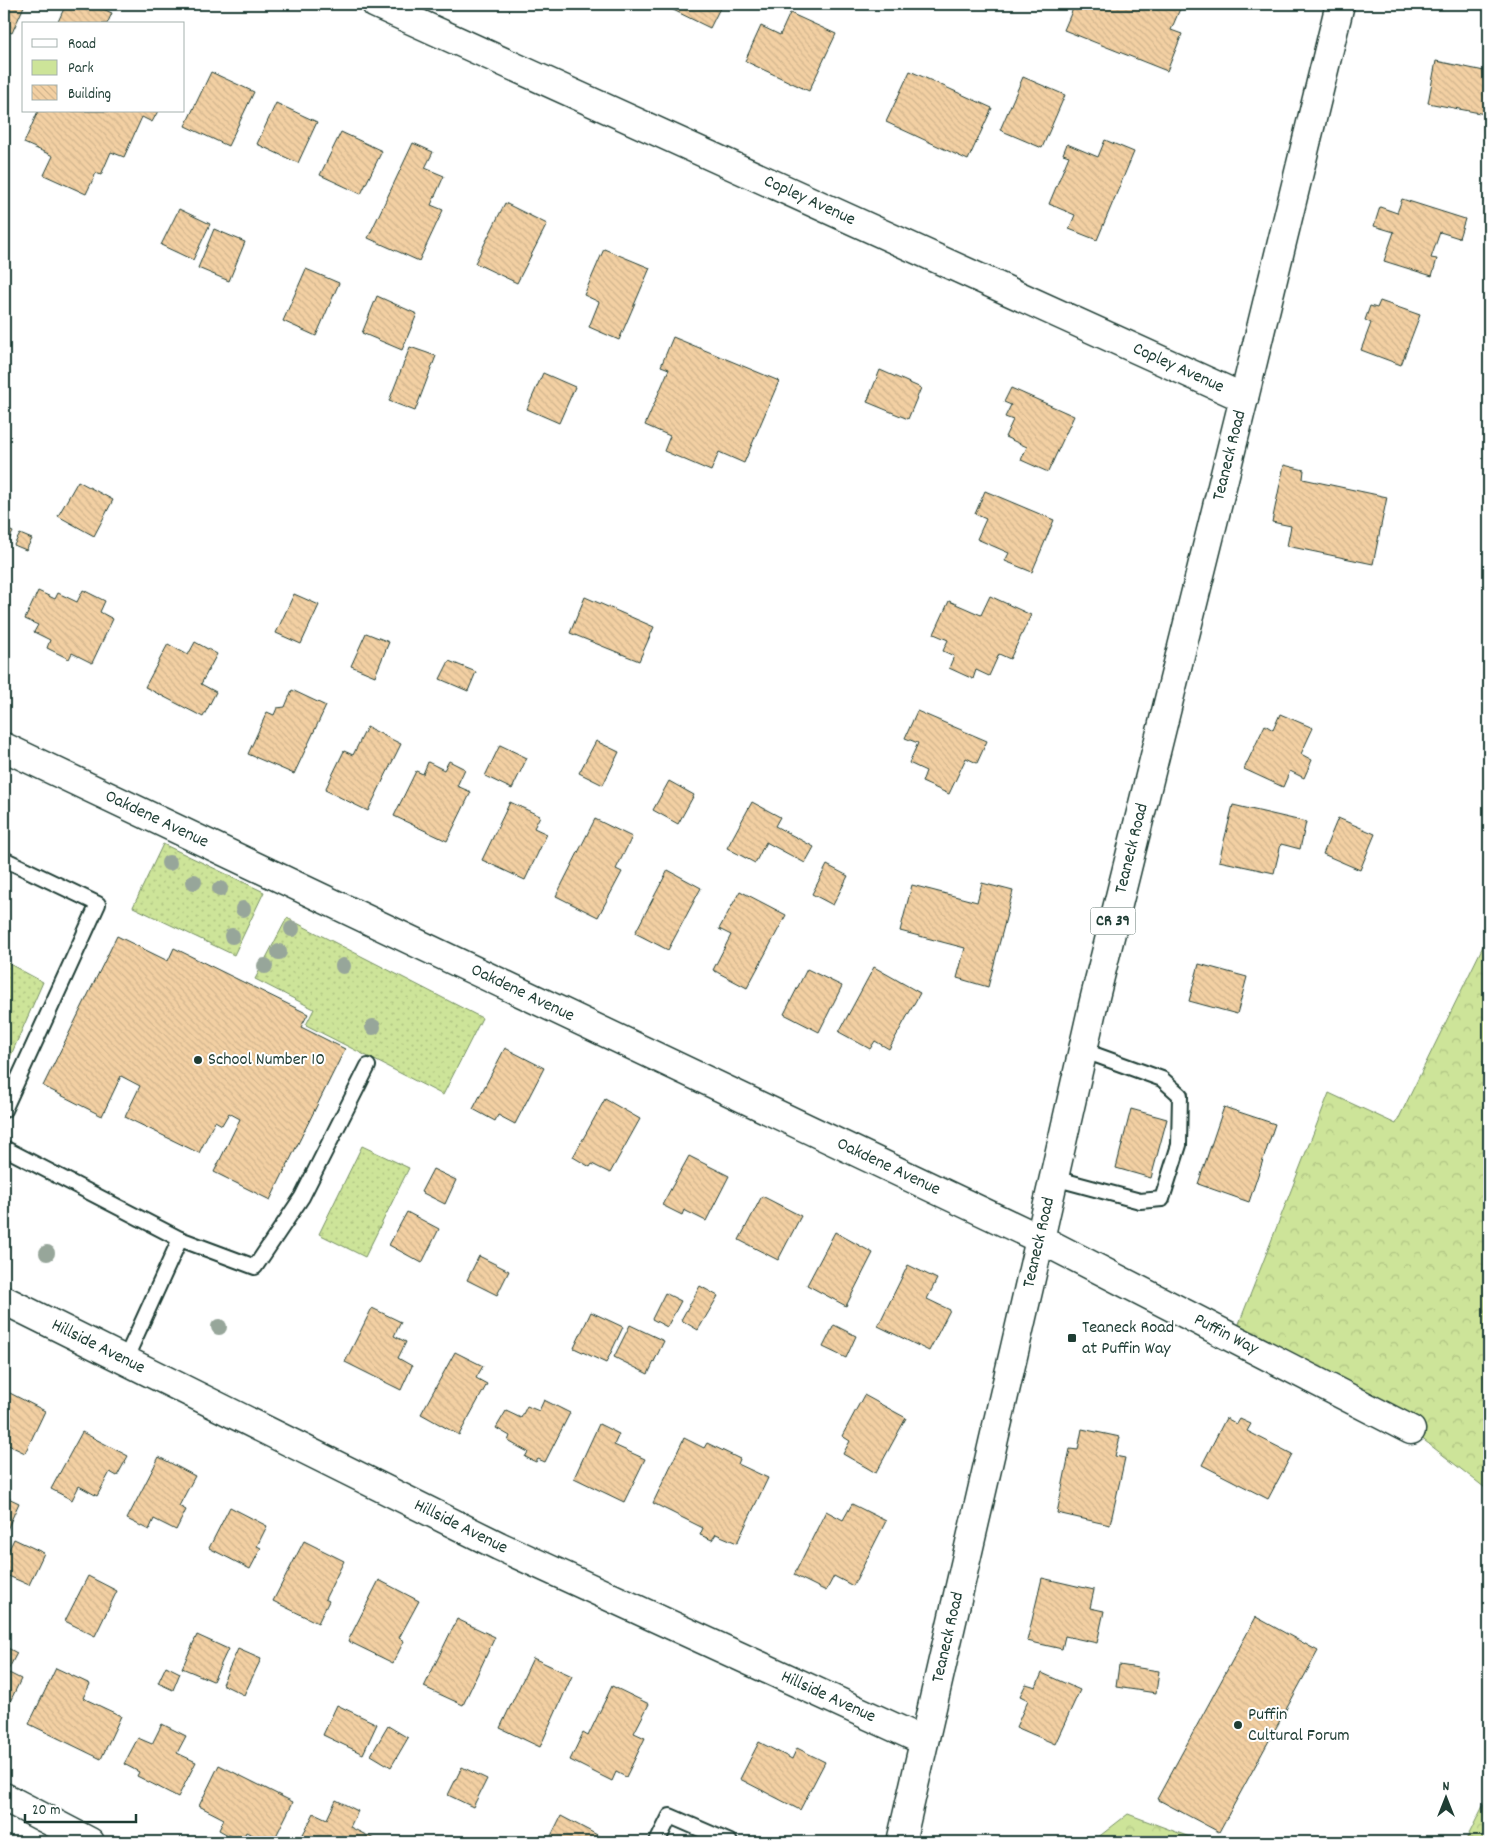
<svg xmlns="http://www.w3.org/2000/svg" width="1493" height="1846" font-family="Dekko,sans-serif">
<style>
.green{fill:url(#green-dots);stroke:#769066}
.forest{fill:url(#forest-crowns);stroke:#769066}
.building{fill:url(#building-back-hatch);stroke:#1f3d34}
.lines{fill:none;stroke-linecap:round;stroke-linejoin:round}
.lane-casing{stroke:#1f3d34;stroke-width:18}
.street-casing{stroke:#1f3d34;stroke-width:31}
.primary-casing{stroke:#1f3d34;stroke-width:31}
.lane{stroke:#fff;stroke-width:14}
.street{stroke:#fff;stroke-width:28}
.primary{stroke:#fff;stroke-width:28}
.tree{fill:#97a69a}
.poi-dot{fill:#1f3d34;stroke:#fff;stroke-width:2}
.labels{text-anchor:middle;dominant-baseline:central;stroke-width:4;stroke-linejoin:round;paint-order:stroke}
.shield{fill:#fff;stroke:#627771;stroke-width:1}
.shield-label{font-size:16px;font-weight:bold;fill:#1f3d34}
.street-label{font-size:18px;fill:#1f3d34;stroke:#fff}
.poi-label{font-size:18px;fill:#1f3d34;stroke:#fff;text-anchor:start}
</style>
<defs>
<pattern id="green-dots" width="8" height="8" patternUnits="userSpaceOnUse" patternTransform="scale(1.25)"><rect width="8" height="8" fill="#cde499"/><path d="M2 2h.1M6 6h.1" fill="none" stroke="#b0c484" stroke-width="1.8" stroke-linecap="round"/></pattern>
<pattern id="forest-crowns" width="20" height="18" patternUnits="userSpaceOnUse" patternTransform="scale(1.25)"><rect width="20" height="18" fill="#cde499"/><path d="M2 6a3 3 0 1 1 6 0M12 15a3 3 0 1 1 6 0" fill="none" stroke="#b0c484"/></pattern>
<pattern id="building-back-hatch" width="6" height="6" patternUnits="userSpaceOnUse" patternTransform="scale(1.25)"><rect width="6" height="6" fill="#f3d0a3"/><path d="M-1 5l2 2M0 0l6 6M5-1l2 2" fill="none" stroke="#d0b48d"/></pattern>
</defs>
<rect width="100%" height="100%" fill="#fff"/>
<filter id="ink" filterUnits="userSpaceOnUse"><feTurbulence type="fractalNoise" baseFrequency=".02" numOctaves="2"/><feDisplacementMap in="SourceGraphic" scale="10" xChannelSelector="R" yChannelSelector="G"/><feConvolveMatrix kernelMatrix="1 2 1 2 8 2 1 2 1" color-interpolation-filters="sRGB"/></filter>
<g filter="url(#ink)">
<g class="green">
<polygon points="163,844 264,892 234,955 133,907"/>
<polygon points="287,918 482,1018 443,1095 306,1025 314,1009 255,979"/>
<polygon points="4,961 43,982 4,1071"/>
<polygon points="362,1146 409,1168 365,1257 319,1234"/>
</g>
<g class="forest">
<polygon points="1489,934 1489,1491 1411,1430 1233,1339 1329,1093 1396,1124"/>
<polygon points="1489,1794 1489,1842 1465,1842"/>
<polygon points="1128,1814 1203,1842 1092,1842"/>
</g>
<g class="building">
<polygon points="4,4 25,4 12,33 4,30"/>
<polygon points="66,4 92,4 112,13 107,24 57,24"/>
<polygon points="661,4 722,4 710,28"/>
<polygon points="1075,4 1182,4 1171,30 1182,34 1167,71 1064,30"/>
<polygon points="790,13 836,34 809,91 745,61 761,26 780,35"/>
<polygon points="1436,61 1489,72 1489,93 1485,114 1428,103"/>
<polygon points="910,71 992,108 968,160 886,122"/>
<polygon points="211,72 254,92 228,146 185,126"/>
<polygon points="1023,77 1065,95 1042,148 1000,130"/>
<polygon points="276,103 317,122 298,163 257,144"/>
<polygon points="38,111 158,111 152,122 142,117 124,157 111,152 101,175 96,173 86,194 44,175 53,156 24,143"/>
<polygon points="341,132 382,151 361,194 320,175"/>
<polygon points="1105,140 1134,152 1097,240 1069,229 1075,215 1049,204 1069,156 1063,154 1067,144 1098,157"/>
<polygon points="413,143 433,152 425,168 444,176 431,205 443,210 419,261 368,238"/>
<polygon points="1402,199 1465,219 1459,238 1440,232 1431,258 1437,259 1432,276 1384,261 1394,232 1374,226 1380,207 1397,213"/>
<polygon points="505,203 547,224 517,283 475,263"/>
<polygon points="179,209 210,224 193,260 161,245"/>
<polygon points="214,229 245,242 229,281 198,268"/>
<polygon points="604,249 650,268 619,340 589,327 599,302 584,295"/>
<polygon points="306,269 339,283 316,336 283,321"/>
<polygon points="377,296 417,314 402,350 362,333"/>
<polygon points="1380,301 1420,315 1401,365 1361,350 1371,323 1365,320 1370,306 1377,308"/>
<polygon points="673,337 779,381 744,463 719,452 711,471 664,451 670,436 645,425 669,369 661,366"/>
<polygon points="410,347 436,356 415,411 389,401"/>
<polygon points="880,370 921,388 908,419 867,402"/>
<polygon points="543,373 575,387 559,423 527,409"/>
<polygon points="1011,388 1074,416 1048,472 1021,460 1027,447 1005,437 1013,420 1005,417 1011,405 1004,402"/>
<polygon points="1284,465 1304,470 1303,479 1387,497 1373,564 1287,546 1291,526 1272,522"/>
<polygon points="78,481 113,500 94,536 58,516"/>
<polygon points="985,491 1054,520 1032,572 1005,561 1009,553 977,539 986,519 975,514"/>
<polygon points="4,528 13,532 4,550"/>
<polygon points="20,534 32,539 26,550 14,545"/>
<polygon points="83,590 105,601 100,612 113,619 92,663 72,653 69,659 47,648 50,640 34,632 38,625 25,619 38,591 55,599 58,593 77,602"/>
<polygon points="294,594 319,605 301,644 276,633"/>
<polygon points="990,596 1031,615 1010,659 999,654 989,676 976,670 973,679 949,668 954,656 943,651 948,640 934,634 949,601 981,615"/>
<polygon points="585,597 654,627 639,661 570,633"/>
<polygon points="366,633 389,642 375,676 351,666"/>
<polygon points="195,642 217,654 201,684 216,692 203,717 145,687 168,644 188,655"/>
<polygon points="449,661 476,672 468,691 440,679"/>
<polygon points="292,690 326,706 294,774 248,754 267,712 274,715 277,708 285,707"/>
<polygon points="917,711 987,741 977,763 966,758 949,794 922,782 926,771 909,763 918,743 905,738"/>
<polygon points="1280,714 1313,728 1301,754 1312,760 1304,778 1290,771 1283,787 1244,769 1265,725 1273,730"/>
<polygon points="367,727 401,744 368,811 325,790 344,751 353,755"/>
<polygon points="596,741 619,752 603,785 579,773"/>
<polygon points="500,745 527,758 512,789 485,776"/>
<polygon points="449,761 465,769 457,786 471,792 447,841 394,816 416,771 423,774 428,762 444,770"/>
<polygon points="669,781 694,795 678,824 653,810"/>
<polygon points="510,802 540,816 534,828 547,834 525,880 482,860"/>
<polygon points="752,802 780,817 775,826 814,847 805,863 766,842 755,863 727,848"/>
<polygon points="1233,805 1306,822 1300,849 1281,844 1274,873 1219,861"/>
<polygon points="1338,818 1375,834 1360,870 1323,854"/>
<polygon points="595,819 632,837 616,869 622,872 598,917 556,896"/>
<polygon points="827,865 848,876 833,905 812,894"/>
<polygon points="668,870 701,888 668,950 635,933"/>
<polygon points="982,883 1013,891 988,987 957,978 965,948 900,931 912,885 977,902"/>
<polygon points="740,891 786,915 747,988 713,970 731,935 719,929"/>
<polygon points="117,936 168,961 174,948 308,1014 301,1027 345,1049 270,1200 214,1172 240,1119 229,1113 222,1125 215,1121 199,1153 125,1117 140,1086 121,1076 102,1116 43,1086"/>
<polygon points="1199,964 1247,977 1237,1014 1189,1001"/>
<polygon points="874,967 920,993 889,1049 875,1041 870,1049 839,1032"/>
<polygon points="807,969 842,986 819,1032 784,1014"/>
<polygon points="505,1048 544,1068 515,1124 498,1115 495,1121 473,1109"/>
<polygon points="605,1099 640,1119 610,1173 592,1164 590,1167 573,1157"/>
<polygon points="1224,1107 1275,1124 1249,1202 1198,1184"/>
<polygon points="1131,1109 1167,1119 1151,1178 1116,1168"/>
<polygon points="689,1156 729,1176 706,1221 684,1210 682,1215 662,1205"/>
<polygon points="433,1169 456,1180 445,1204 421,1192"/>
<polygon points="762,1196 801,1216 778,1260 739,1240"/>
<polygon points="407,1212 439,1229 422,1263 389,1245"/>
<polygon points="835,1232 873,1253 846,1306 807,1285"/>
<polygon points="479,1256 509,1271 497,1295 467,1280"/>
<polygon points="908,1265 937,1279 927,1299 950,1310 929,1351 878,1326"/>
<polygon points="700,1286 718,1296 698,1330 681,1320"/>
<polygon points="665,1293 681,1301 667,1327 652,1319"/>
<polygon points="372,1308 401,1322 394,1336 406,1342 398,1358 412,1366 401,1390 345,1362"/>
<polygon points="591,1312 623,1327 606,1363 574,1348"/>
<polygon points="630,1325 664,1341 648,1374 614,1357"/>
<polygon points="834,1325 856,1336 846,1358 823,1347"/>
<polygon points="455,1352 483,1366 476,1378 487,1384 459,1435 421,1414"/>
<polygon points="4,1390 45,1411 25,1453 4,1443"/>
<polygon points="864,1395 906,1418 876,1473 843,1454 850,1441 842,1436"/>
<polygon points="544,1400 570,1413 545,1462 538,1459 536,1462 525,1457 528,1452 508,1441 510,1436 496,1428 506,1411 521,1418 527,1406 539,1411"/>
<polygon points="1226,1418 1237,1424 1240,1419 1251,1424 1247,1431 1292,1454 1268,1499 1202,1465"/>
<polygon points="599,1424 619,1434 614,1445 645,1459 624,1502 574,1478"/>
<polygon points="1082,1429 1120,1437 1115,1456 1125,1458 1110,1525 1057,1513 1070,1449 1078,1450"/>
<polygon points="82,1432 128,1456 117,1476 110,1472 97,1496 79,1486 72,1500 51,1489"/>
<polygon points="684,1438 704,1448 707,1443 740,1459 738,1464 768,1478 737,1543 716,1534 712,1540 700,1535 703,1528 653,1503"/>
<polygon points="159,1457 195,1476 179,1506 186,1510 176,1530 154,1519 149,1530 127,1519"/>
<polygon points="4,1496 19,1503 5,1534 4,1534"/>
<polygon points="852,1504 886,1521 853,1586 834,1576 826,1591 794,1575 826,1511 843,1520"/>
<polygon points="230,1507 267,1526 257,1546 261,1548 250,1569 209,1548"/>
<polygon points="14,1539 44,1553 29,1585 4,1574 4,1560"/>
<polygon points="304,1541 344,1561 325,1599 329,1601 318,1623 273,1601"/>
<polygon points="88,1576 117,1591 95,1636 65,1621"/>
<polygon points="1042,1578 1094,1590 1090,1608 1104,1611 1097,1643 1065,1636 1062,1649 1027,1641"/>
<polygon points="379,1580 419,1601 399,1638 404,1641 393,1663 348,1641"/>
<polygon points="1256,1617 1318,1651 1219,1832 1157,1799"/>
<polygon points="457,1619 495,1637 463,1705 424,1687"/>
<polygon points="197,1635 228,1649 213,1681 182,1668"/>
<polygon points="4,1646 17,1653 7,1672 21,1679 5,1712"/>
<polygon points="238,1649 261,1659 244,1695 222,1684"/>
<polygon points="533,1658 572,1676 540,1747 500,1728"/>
<polygon points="1119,1665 1159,1671 1156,1693 1116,1687"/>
<polygon points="166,1666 180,1673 173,1690 158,1683"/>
<polygon points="56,1668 90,1684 83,1698 121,1716 101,1759 29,1724"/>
<polygon points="1042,1673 1080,1690 1055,1744 1016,1727 1028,1700 1020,1696 1026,1684 1036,1687"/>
<polygon points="612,1686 649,1704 634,1733 645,1738 626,1777 616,1772 612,1781 570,1760 583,1733 588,1736"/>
<polygon points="337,1705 377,1724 363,1754 323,1735"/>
<polygon points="162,1724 186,1736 177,1753 196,1762 178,1797 137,1776 139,1772 124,1764 138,1738 152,1744"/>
<polygon points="388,1726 408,1738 391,1767 371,1755"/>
<polygon points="759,1742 792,1759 797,1748 825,1762 800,1810 740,1779"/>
<polygon points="219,1765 293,1802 273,1842 267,1842 246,1832 241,1842 219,1830 224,1819 199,1806"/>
<polygon points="462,1767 487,1779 473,1807 448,1795"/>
<polygon points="336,1800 358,1811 350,1827 380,1842 299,1842 314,1813 327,1819"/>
<polygon points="561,1816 605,1839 604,1842 548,1842"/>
</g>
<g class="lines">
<g class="lane-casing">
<g id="lane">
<polyline points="4,859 98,904 4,1110"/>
<polyline points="4,1148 180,1239 255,1267 302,1197 368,1066"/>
<polyline points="1054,1178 1140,1201 1162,1199 1179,1145 1180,1095 1162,1079 1082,1050"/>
<polyline points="125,1360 180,1239"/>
<polyline points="657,1842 670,1816 730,1842"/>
</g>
</g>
<g class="street-casing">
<g id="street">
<path id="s1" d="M 376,4 L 1244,398"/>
<path id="s2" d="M 4,747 L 1040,1239 L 1411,1430"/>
<path id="s3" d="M 4,1300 L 499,1546 L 924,1741"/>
<polyline points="4,1797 90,1842"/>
</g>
</g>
<g class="primary-casing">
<g id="primary">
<path id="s4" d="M 901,1842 L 1040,1239 L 1094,1001 L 1244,398 L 1340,4"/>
</g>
</g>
<use href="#lane" class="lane"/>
<use href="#street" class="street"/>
<use href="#primary" class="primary"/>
</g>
<g class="tree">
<circle cx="169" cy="863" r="8"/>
<circle cx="194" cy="882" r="8"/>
<circle cx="220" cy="889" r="8"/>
<circle cx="243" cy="909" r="8"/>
<circle cx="292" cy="929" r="8"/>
<circle cx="232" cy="936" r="8"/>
<circle cx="279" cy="952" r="8"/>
<circle cx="265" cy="966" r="8"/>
<circle cx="343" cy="966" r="8"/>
<circle cx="373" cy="1027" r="8"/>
<circle cx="47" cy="1253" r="8"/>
<circle cx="219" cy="1327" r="8"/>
</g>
</g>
<g class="poi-dot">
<circle cx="198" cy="1060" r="5"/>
<rect x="1067" y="1333" width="10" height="10" rx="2.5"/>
<circle cx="1238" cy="1725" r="5"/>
</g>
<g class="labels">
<rect class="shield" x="1090.5" y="907.5" width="45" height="27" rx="4"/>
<g class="shield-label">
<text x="1113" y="921">CR 39</text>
</g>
<g class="street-label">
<text stroke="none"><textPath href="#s1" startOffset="476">Copley Avenue</textPath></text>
<text stroke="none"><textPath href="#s1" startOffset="881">Copley Avenue</textPath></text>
<text stroke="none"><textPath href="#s4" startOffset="1425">Teaneck Road</textPath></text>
<text stroke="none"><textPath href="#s2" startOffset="169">Oakdene Avenue</textPath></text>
<text stroke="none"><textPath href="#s4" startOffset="1020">Teaneck Road</textPath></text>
<text stroke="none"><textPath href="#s2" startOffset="574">Oakdene Avenue</textPath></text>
<text stroke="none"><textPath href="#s2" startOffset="979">Oakdene Avenue</textPath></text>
<text stroke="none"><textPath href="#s4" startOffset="615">Teaneck Road</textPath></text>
<text stroke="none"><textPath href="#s2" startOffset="1356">Puffin Way</textPath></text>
<text stroke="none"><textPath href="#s3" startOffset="105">Hillside Avenue</textPath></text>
<text stroke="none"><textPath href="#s3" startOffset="510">Hillside Avenue</textPath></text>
<text stroke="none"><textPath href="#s4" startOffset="210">Teaneck Road</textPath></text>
<text stroke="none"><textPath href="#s3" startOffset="915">Hillside Avenue</textPath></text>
</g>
<g class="poi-label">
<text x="208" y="1060">School Number 10</text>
<text x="1082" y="1328">Teaneck Road<tspan x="1082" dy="21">at Puffin Way</tspan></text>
<text x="1248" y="1715">Puffin<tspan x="1248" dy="21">Cultural Forum</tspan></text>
</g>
</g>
<rect width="1493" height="1846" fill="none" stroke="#fff" stroke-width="20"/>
<rect x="10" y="10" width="1473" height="1826" fill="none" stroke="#1f3d34" stroke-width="2" filter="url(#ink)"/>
<rect x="22" y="22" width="162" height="90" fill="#ffffff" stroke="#a5b1ae"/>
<rect x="32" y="39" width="25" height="8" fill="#ffffff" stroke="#a5b1ae"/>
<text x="68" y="48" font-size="15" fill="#1f3d34">Road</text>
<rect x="32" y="60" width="25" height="15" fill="#cde499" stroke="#a5b1ae"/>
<text x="68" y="72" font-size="15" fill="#1f3d34">Park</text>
<rect x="32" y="85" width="25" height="15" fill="url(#building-back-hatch)" stroke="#a5b1ae"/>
<text x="68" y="98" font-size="15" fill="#1f3d34">Building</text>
<g transform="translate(1446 1798)" stroke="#ffffff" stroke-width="4" paint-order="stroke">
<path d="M0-4L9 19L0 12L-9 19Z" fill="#1f3d34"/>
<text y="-8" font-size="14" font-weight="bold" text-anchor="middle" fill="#1f3d34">N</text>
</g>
<path d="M25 1814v8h111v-8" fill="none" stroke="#1f3d34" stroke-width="2.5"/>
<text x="32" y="1814" font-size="15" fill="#1f3d34" stroke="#ffffff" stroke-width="4" paint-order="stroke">20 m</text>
</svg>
